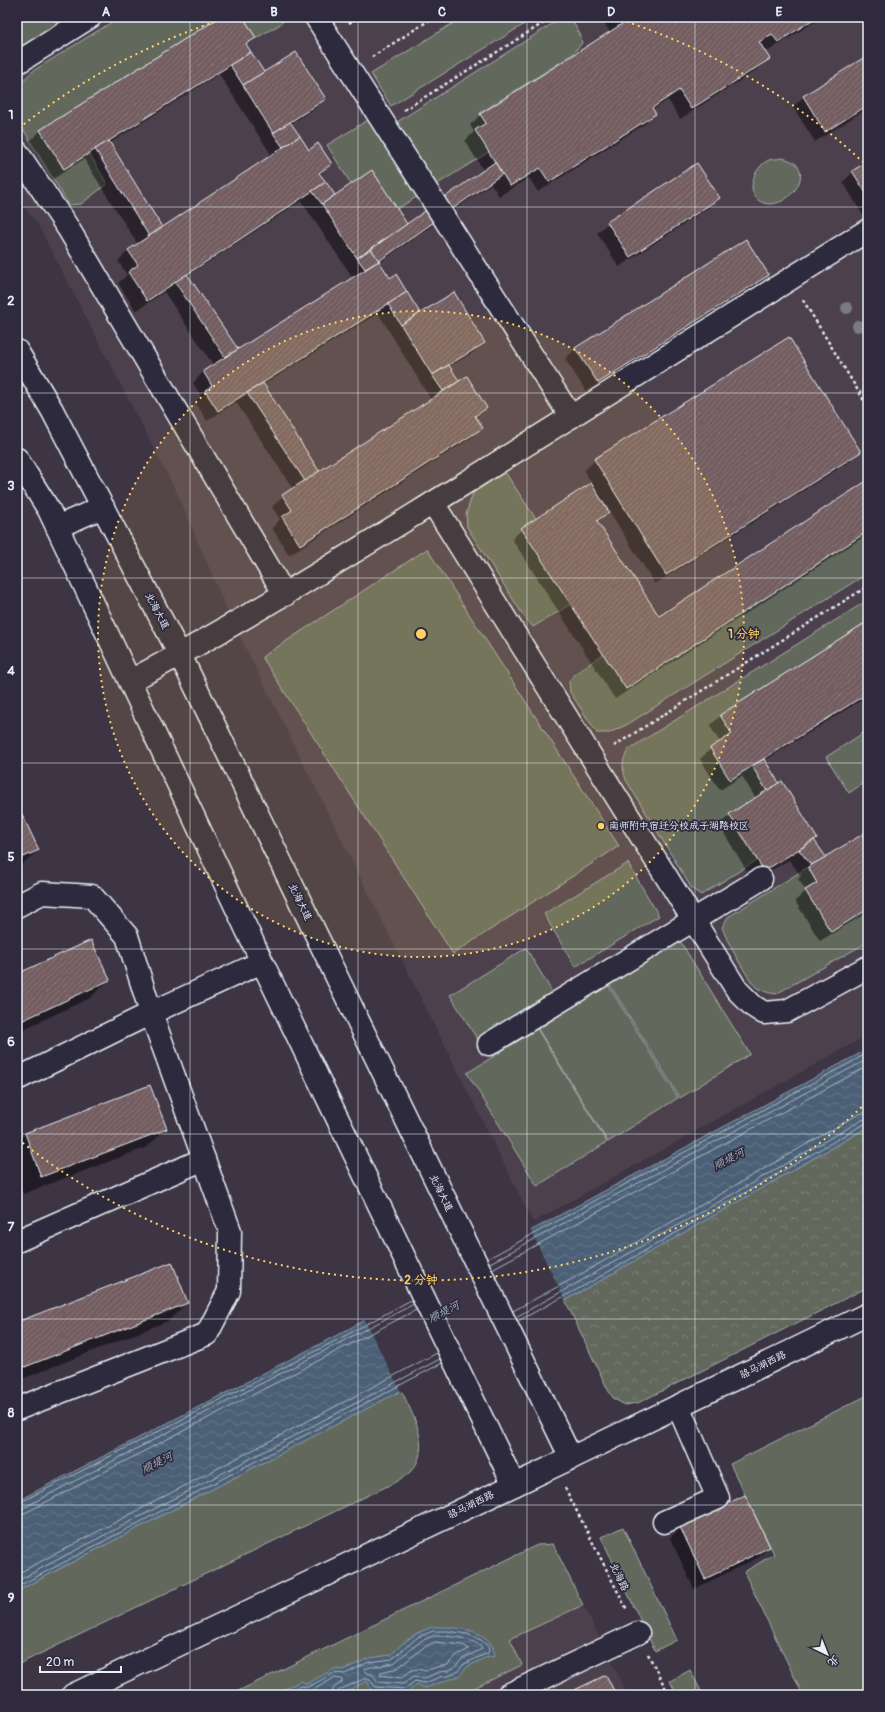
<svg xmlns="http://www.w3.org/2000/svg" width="885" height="1712" font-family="Pangolin,'LXGW WenKai TC',sans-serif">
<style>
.built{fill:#4d404d}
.green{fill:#62695c;stroke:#a5adaa}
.forest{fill:url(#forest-crowns);stroke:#a5adaa}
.water{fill:url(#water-waves);stroke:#8a9aaa}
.pier{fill:#3d3444}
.shadow{fill:#0007;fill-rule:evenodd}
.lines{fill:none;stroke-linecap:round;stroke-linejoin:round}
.shore{stroke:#a9b7c4;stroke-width:1}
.building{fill:url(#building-hatch);stroke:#e8f1f8}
.minor-casing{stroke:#e8f1f8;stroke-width:25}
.path{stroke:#e8f1f8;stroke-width:2.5;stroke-dasharray:3 3;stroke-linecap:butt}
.minor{stroke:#2f2a3d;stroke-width:22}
.tree{fill:#7a7a80}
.grid{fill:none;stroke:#e8f1f8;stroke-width:1;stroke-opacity:0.55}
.ring{fill:none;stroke:#ffd166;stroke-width:2;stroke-dasharray:2 4}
.poi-dot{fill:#ffd166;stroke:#2f2a3d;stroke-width:1.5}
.labels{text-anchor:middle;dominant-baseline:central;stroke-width:3.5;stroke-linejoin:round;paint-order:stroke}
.street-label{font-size:10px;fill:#e8f1f8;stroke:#2f2a3d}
.poi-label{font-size:10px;fill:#e8f1f8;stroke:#2f2a3d;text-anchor:start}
.water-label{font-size:11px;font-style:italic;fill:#a9b7c4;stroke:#2f2a3d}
.centre{fill:#ffd166;stroke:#2f2a3d;stroke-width:2}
.ring-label{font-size:12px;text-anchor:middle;font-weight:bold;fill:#ffd166;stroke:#2f2a3d;stroke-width:3.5;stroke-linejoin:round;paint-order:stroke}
.neatline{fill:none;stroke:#e8f1f8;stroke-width:1.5}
.grid-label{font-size:13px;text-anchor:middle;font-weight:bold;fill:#e8f1f8}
</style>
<defs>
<pattern id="forest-crowns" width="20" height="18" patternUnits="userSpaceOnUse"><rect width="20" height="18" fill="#62695c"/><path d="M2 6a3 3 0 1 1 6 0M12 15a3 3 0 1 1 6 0" fill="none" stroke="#787f74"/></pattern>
<pattern id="water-waves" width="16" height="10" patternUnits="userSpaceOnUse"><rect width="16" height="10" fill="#4b6076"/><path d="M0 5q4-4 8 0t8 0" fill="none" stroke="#65778a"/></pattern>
<pattern id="building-hatch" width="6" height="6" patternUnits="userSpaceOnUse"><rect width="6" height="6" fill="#735d61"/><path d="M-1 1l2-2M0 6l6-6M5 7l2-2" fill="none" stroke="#877578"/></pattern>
</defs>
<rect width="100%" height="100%" fill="#3d3444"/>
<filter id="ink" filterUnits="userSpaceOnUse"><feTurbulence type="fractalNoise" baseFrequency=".025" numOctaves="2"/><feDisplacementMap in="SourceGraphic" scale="8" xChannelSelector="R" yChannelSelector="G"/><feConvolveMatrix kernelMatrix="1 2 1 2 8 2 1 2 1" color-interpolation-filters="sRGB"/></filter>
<g filter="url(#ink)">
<g class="built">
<polygon points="17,17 868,17 868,1035 533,1222 230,617 177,493 38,225 17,198"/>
<polygon points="553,1544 628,1695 230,1695 537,1545"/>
</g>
<g class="green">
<polygon points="17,17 77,17 17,54"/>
<polygon points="120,17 220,17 40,130 63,169 89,153 107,184 81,204 69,205 17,119 17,86 33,71"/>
<polygon points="243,17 288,17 279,25 256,38"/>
<polygon points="463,17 536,17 391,106 371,74"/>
<polygon points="563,17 570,17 581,36 582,43 572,55 480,113 486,123 475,130 489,152 397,209 372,171 351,184 327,145 368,120 378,134"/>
<path d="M 781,158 C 822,164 790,211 764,203 C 743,196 753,167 769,160 C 773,159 778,159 781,158 Z"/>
<polygon points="505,472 536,519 571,604 533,627 525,618 467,527 466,514 473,493"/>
<polygon points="868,531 868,573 628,724 609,733 597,733 570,692 569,681 575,674 603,654 626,689"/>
<polygon points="427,549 619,846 453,954 262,657"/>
<path d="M 868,600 L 868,621 L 720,715 L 732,734 L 710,748 L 730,780 L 752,766 L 767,791 L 729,814 L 757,860 L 701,895 L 692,889 L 626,780 C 622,767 621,761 629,749 Z"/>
<polygon points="868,730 868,780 849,793 826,757"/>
<polygon points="628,863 659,916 575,967 544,914"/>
<path d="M 808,867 L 817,883 L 805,890 L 831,931 L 868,909 L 868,942 L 776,994 C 769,993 761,991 756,987 C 748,980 725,938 722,927 L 728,917 Z"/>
<polygon points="680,941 750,1054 680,1098 610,985"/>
<polygon points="526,948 554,995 479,1042 450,995"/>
<polygon points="608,985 678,1098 608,1142 538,1029"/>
<polygon points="537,1029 607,1142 537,1186 467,1073"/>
<path d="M 401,1390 C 412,1413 433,1448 411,1471 C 407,1475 402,1477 398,1481 L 17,1665 L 17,1591 Z"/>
<polygon points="868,1395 868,1695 803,1695 744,1572 774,1554 730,1464"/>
<polygon points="623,1527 677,1640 655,1651 601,1537"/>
<polygon points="553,1544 583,1605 510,1639 522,1665 460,1695 230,1695 537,1545"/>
<polygon points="690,1670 703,1695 677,1695 670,1681"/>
</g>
<polygon class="forest" points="868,1127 868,1287 638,1403 625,1405 614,1399 608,1390 565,1300"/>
<g class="water">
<polygon points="868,1049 868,1127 591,1286 391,1396 17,1591 17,1501 339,1334"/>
<path d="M 432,1627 C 451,1627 479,1627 491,1644 C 493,1647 494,1652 495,1656 L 485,1658 L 467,1667 L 459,1676 L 425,1688 L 417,1684 L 407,1693 L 372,1692 L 367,1681 L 338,1695 L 272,1695 L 301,1681 L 307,1684 L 334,1669 L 343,1670 L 369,1658 L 391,1655 L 402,1644 L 417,1633 Z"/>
</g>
<polygon class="pier" points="530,1229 566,1302 401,1392 364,1319"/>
<g class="shadow">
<path d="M 222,17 L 231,17 L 233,21 L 239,17 L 242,17 L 255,38 L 247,46 L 264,74 L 325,99 L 314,109 L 291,124 L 309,151 L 331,164 L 320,175 L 335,197 L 407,225 L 484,171 L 465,141 L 474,132 L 470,125 L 481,114 L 610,32 L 602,20 L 606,17 L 822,17 L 767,52 L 761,43 L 759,45 L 768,59 L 758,69 L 680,119 L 668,100 L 652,110 L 655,114 L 645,124 L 538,192 L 529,178 L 499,196 L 491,184 L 379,263 L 389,279 L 395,276 L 420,315 L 483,342 L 473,353 L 449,367 L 458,383 L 486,408 L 476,418 L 482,427 L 471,438 L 289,555 L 272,528 L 280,519 L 272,507 L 283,496 L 293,489 L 236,402 L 207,421 L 195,402 L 201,396 L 193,383 L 203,372 L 214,366 L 164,292 L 136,311 L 118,283 L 127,275 L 118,261 L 128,251 L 138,245 L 84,159 L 53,179 L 30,141 L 40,131 ZM 219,74 L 272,156 L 162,228 L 110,143 ZM 301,201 L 353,278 L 237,351 L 187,276 ZM 378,313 L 431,400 L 319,473 L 263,385 Z"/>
<polygon points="868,56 868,108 815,142 793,107 803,97"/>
<polygon points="868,163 868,214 864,217 843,182 853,172"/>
<polygon points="719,198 708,208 619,267 597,233 608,223"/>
<polygon points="768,275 758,285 587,393 565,359 576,348"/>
<polygon points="859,452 849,462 655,584 609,511 597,523 659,618 868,489 868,534 615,699 512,539 522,529 609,510 584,471 595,460"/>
<polygon points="868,622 868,696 764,761 816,838 813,841 825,858 868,832 868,912 820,941 795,901 806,891 798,879 801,876 789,860 753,881 719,825 730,815 756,799 742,776 720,790 700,759 711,749 720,742 710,726 720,716"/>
<polygon points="17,813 38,850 17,869"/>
<polygon points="17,975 109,980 90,998 17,1032"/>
<polygon points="166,1129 147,1147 23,1194 17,1178 17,1142 26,1133"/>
<polygon points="187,1303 168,1321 17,1381 17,1323"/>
<polygon points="744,1497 769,1547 759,1557 694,1589 670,1538 680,1528"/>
</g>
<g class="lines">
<g class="shore">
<polyline points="487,1259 868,1053"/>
<polyline points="490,1263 868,1059"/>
<polyline points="492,1269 868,1066"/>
<polyline points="513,1311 583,1273 859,1114 868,1112"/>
<polyline points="516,1317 586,1278 862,1120 868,1118"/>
<polyline points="518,1321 589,1283 864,1124 868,1123"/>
<polyline points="17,1504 341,1338 411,1300"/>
<polyline points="17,1509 23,1508 414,1304"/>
<polyline points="17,1515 25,1513 416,1310"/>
<polyline points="17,1574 437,1353"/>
<polyline points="17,1581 440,1359"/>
<polyline points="17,1587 442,1363"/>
<path d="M 434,1636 C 446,1636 476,1637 482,1649 L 462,1659 L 454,1668 L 448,1671 L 439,1672 L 425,1678 L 414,1676 L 403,1684 L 378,1682 L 373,1675 L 365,1672 L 365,1669 L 371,1667 L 394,1663 L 421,1641 Z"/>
<polygon points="435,1642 463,1645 469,1649 457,1655 447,1665 437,1667 425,1671 418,1669 412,1670 401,1678 380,1675 381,1672 398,1668 424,1647"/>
<polyline points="280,1695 300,1686 308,1687 334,1673 345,1674 369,1662 392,1659 418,1637 433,1631 447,1631 467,1634 481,1640 488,1646 489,1651 488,1653 464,1664 457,1672 449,1676 440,1677 425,1683 415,1681 405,1689 375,1687 370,1679 366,1678 339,1690 337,1695"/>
<polyline points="291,1695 300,1691 310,1692 334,1678 342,1679 342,1682 333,1689 332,1695"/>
</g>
</g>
<g class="building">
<polygon points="220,17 232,17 233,19 237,17 243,17 256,38 246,44 251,52 64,169 40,130"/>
<polygon points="617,17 817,17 778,42 772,34 759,42 770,59 691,109 679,90 652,108 656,114 549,182 540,168 510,186 475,130 486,123 480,114 622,24"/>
<polygon points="251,52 264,72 243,85 230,65"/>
<polygon points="296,52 326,99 273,133 243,85"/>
<polygon points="868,55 868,105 825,132 803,96"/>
<polygon points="290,122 300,136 283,147 273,133"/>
<polygon points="300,136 309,150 318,143 332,164 319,173 326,182 147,301 128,272 138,265 128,250"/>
<polygon points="109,141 162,227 149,236 95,149"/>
<polygon points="868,161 868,196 852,171"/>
<polygon points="495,162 502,174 379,261 371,249"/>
<polygon points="697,163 720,198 630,257 607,222"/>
<polygon points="372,170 407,224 357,258 322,204"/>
<polygon points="326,182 335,195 322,204 312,191"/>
<polygon points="746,239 769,275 598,383 575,348"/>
<polygon points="371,249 379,261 365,269 357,258"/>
<polygon points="379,261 390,278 396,274 407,292 218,411 205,391 212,386 203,371"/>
<polygon points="187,274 238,349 225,357 175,282"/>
<polygon points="407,292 420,313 401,325 388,304"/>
<polygon points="454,292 485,343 432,375 401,325"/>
<polygon points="789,337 861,452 666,575 594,459"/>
<polygon points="449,365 459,381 443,391 432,375"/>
<polygon points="467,376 487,408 475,416 483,428 300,545 282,517 292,510 282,495"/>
<polygon points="263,383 319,471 305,481 247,393"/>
<polygon points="865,482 868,487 868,531 626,689 521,528 591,483 609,512 597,521 659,616"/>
<polygon points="868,621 868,693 730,780 710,748 732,734 720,715"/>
<polygon points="764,759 779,783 767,791 752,766"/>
<polygon points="782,781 817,838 764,871 729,814"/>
<polygon points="20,810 39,850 17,860 17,812"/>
<polygon points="868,831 868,909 831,932 805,890 817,883 808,867"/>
<polygon points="814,840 826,857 811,865 799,850"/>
<polygon points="91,940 110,980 17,1023 17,974"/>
<polygon points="150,1085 167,1129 41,1177 25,1133"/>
<polygon points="172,1262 188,1303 17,1370 17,1322"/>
<polygon points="745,1495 770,1547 705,1579 680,1527"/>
<polygon points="606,1675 616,1695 564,1695"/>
</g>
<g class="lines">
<g class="minor-casing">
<g id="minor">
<polyline points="316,17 571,417"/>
<polyline points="17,63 90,17"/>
<polyline points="17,152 68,228 285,595"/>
<polyline points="17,351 52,410 180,655 571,1458"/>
<polyline points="17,459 49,510 262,962 514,1485"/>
<polyline points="433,503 737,990 753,1006 764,1013 787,1011 868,967"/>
<polyline points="57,527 103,507"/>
<path d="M 130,681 C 247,620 358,549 470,480 C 603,397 736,314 868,230"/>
<polyline points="17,906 42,893 92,896 127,936 151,1013 230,1231 229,1291 207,1334 17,1409"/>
<polyline points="489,1044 761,879"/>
<polyline points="17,1079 151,1013 262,962"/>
<polyline points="17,1241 204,1159"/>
<polyline points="664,1522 718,1498 678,1406"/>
<polyline points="73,1695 571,1458 868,1314"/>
<polyline points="508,1695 638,1633"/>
</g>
</g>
<g class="path">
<polyline points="349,23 359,17"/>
<polyline points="372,57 434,17"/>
<polyline points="404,110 553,17"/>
<polyline points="803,300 868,407"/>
<polyline points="859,393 868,387"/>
<polyline points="614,746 868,586"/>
<polyline points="565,1488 627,1610"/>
<polyline points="648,1654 669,1695"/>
</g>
<use href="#minor" class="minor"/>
</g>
<g class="tree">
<circle cx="847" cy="308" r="6"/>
<circle cx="858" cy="326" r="6"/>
</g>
</g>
<path class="grid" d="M 190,17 L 190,1695M 358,17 L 358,1695M 527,17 L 527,1695M 695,17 L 695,1695M 17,207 L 868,207M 17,393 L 868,393M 17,578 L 868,578M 17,763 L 868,763M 17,949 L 868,949M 17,1134 L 868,1134M 17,1319 L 868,1319M 17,1505 L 868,1505"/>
<circle cx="421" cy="634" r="323" fill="#ffd166" fill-opacity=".12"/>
<g class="ring">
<circle cx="421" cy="634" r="323"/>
<path d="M866 1103A646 646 0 0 1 19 1140M19 128A646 646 0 0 1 227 18M615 18A646 646 0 0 1 866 165"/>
</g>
<circle class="poi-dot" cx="601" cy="826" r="4"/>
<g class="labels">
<g class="street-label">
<text transform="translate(157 611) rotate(62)">北海大道</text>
<text transform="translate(300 902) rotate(64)">北海大道</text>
<text transform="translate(441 1193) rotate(64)">北海大道</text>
<text transform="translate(763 1365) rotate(-26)">骆马湖西路</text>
<text transform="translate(471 1505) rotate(-26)">骆马湖西路</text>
<text transform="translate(619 1577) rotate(64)">北海路</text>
</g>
<g class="poi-label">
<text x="609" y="826">南师附中宿迁分校成子湖路校区</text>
</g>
<g class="water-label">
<text transform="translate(729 1159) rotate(-28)">顺堤河</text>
<text transform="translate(444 1312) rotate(-28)">顺堤河</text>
<text transform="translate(157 1463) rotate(-27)">顺堤河</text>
</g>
</g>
<circle cx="421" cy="634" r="6" class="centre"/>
<g class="ring-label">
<text x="744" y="638">1 分钟</text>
<text x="421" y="1284">2 分钟</text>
</g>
<rect width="885" height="1712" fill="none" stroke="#2f2a3d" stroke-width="44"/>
<g transform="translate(827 1654) rotate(137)" stroke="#2f2a3d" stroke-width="3" paint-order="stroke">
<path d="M0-3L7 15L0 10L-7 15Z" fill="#e8f1f8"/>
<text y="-6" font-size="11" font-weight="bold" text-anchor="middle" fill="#e8f1f8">北</text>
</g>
<path d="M40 1666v6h81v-6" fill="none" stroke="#e8f1f8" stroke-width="2"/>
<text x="46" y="1666" font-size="12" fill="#e8f1f8" stroke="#2f2a3d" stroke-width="3" paint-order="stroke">20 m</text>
<rect x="22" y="22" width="841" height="1668" class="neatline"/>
<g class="grid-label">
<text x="106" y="16">A</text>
<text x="274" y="16">B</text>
<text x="442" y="16">C</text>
<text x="611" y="16">D</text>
<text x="779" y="16">E</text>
<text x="11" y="119">1</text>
<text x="11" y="305">2</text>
<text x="11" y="490">3</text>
<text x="11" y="675">4</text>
<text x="11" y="861">5</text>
<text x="11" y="1046">6</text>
<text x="11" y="1231">7</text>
<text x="11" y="1417">8</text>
<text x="11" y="1602">9</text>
</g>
</svg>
